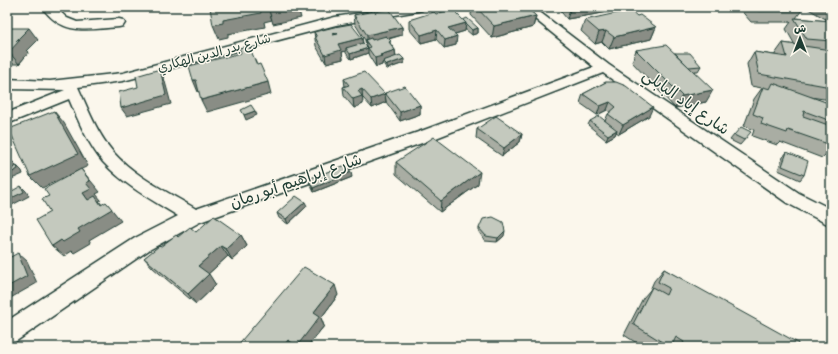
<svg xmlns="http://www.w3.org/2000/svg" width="838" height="354" font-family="Caveat,'Playpen Sans Arabic',sans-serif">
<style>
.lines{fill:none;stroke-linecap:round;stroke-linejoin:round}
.street-casing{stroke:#1f3d34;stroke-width:3}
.street{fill:#fbf7ec;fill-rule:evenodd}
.wall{fill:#a9ada3;stroke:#1f3d34;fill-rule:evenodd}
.shaded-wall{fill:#898d85;stroke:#1f3d34}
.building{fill:#c4c9be;stroke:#1f3d34;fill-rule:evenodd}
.labels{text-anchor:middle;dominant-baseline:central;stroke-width:3;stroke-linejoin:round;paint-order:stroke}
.far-street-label{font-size:13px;fill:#1f3d34;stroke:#fbf7ec}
.street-label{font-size:16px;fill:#1f3d34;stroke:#fbf7ec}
</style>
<rect width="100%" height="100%" fill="#fbf7ec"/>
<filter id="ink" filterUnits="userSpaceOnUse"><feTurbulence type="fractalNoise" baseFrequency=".025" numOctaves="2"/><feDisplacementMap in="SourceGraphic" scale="8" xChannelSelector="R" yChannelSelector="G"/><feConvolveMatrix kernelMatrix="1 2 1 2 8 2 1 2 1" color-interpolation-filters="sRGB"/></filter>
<g filter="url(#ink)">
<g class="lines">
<g class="street-casing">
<g id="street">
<path d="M 42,7 L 55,7 L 67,18 L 77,22 L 119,19 L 123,20 L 125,23 L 123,26 L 119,27 C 88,29 63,37 42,7 Z"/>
<path d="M 397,7 L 424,7 L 422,10 L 418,11 L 336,25 L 123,81 L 78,87 C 88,109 97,133 113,152 C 135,177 168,192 196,209 L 424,130 L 594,67 L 520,7 L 533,7 L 609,65 L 799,193 L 831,209 L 831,226 L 787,203 L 603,73 L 436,138 L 200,222 L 149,250 L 15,342 L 7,345 L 7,321 L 135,238 L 178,216 C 152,200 124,185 103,162 C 88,144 78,120 69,99 L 7,124 L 7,113 L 65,90 L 7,89 L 7,79 L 50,81 L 123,73 L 335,17 Z"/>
</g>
</g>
<use href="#street" class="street"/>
</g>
<g class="wall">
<polygon points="472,7 526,7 536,16 533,27 492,38 471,15"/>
<polygon points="557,7 611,7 609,12 567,19"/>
<polygon points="738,7 799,7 802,10 796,18 829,21 805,7 831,7 831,100 810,97 831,104 831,149 822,158 780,142 777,145 752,136 754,130 744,126 754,99 762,88 751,86 747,64 754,52 775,55 775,54 783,43 795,45 786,29 791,22 751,22"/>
<path d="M 375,12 L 402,27 L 402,35 L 389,39 L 391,45 L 395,50 L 396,56 L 404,63 L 387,69 L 384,65 L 384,62 L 382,63 L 382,65 L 376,67 L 369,56 L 368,53 L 351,59 L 346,53 L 346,51 L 342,52 L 343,59 L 326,63 L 316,46 L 314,32 L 334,27 L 362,38 L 363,43 L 366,46 L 365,40 L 355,24 L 354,15 ZM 337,33 L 338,34 L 333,35 L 332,34 Z"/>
<polygon points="436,14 463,20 478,28 478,33 472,35 465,29 465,31 455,34 456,45 444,48 436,39 421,43 409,29 409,20"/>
<polygon points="637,16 656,27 651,39 609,49 602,42 595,44 581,31 585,20"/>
<polygon points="7,28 38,40 27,51 29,52 19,64 7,64"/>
<polygon points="636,50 675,53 701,66 698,71 694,71 706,102 675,108 632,62"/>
<polygon points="344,79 385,94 386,102 372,108 363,98 362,98 363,104 354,108 344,96 343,87 345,87"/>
<polygon points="606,82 649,116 619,134 616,132 615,135 606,140 588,125 590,121 605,121 608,114 610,113 607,110 597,115 580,103 583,94"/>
<polygon points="385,93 420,105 420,114 400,121 386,102"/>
<polygon points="477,129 522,134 520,142 502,156 476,138"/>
<polygon points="734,135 747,137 740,145 730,140"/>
<polygon points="787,152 804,175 800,180 778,170 783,157"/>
<polygon points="396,162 478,184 440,212 396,174"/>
<polygon points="352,177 314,192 310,184 308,179"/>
<polygon points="307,206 288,224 279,218 277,213"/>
<polygon points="479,228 504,236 497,242 485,241 479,232"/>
<polygon points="196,232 241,235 247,246 232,260 228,256 208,274 216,285 196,304 153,268 144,258 160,247"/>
<polygon points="664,269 797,347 643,347 624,335 643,298 650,290 654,281"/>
<polygon points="338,295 321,318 324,326 307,347 236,347"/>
</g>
<g class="shaded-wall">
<polygon points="268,7 272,20 264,22 265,27 228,34 228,37 219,39 213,25 223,20 260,8"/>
<polygon points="285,7 298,7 301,18 273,24 269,10"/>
<polygon points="591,7 611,7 609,12 567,19 570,10"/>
<polygon points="536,16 533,27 492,38 494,26"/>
<polygon points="466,23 465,31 448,36 448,28"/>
<polygon points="402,27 402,35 367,44 367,35"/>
<polygon points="656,27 651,39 609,49 614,37"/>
<polygon points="29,28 38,40 27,51 29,52 19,64 9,52 16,41"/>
<polygon points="478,28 478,33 472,35 472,30"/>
<polygon points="437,30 436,39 421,43 421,35"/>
<polygon points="606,31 602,42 595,44 599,32"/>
<polygon points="457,36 456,45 444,48 445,40"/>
<polygon points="362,38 363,46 346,48 346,51 342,52 343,59 326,63 325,55 338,44"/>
<polygon points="368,48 368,53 351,59 350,54"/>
<polygon points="395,50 396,58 383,61 384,62 382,63 382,65 376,67 375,58 380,55"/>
<polygon points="404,59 404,63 387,69 387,65"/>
<polygon points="160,69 164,78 171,104 127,116 121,108"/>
<polygon points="193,80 196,80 201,91 198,92"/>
<polygon points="268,82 271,94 207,112 201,100"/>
<polygon points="362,89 363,104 354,108 353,99 358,91"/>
<polygon points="713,90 706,102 675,108 682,96"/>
<polygon points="385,94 386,102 372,108 371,99"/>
<polygon points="610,102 607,110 597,115 600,106"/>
<polygon points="420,105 420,114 400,121 400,112"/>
<polygon points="653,107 649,116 619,134 623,125"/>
<polygon points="54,111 64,123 88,166 42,188 30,176"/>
<polygon points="255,111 257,115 246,120 244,115"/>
<polygon points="617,130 615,135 606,140 608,135"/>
<polygon points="522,134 520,142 502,156 504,148"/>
<polygon points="10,159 15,164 16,167 17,166 22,171 23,174 7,181 7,164"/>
<polygon points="81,169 100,192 96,194 101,200 99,201 108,212 106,202 121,221 89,240 91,243 74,253 72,251 64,256 52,246 78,229 88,200 83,193 86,183"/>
<polygon points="351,172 352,177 314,192 313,188"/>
<polygon points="480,172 478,184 440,212 441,201"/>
<polygon points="21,186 26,191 29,196 12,205 7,200"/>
<polygon points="305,202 307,206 288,224 286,219"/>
<polygon points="505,231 504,236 497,242 498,238"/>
<polygon points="241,235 247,246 232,260 226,249"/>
<polygon points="221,246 228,256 206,276 198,266"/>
<polygon points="18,253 27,261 37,283 7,300 7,287"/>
<polygon points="209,274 216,285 196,304 188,294"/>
<polygon points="335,285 338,295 321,318 324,326 307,347 298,347 297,346 314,312"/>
<polygon points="288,340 292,347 283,347"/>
</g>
<g class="building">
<polygon points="214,7 267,7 260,8 261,13 223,20 223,23 213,25 210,8"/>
<polygon points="268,7 285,7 269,10"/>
<polygon points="476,7 526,7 536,16 494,26"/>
<polygon points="566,7 591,7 570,10"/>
<polygon points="755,7 799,7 802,10 758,11"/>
<polygon points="826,7 831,7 831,10"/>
<polygon points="389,9 402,27 367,35 354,15 374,11 375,12"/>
<polygon points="452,9 466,23 448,28 457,36 445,40 437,30 421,35 409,20 434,12 436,14"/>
<polygon points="630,10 637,16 640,15 656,27 614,37 606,31 599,32 585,20"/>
<polygon points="467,18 478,28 472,30 466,24 466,23 463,20"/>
<polygon points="794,18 831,21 831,41 807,39"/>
<path d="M 351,24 L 362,38 L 338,44 L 341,50 L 325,55 L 315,37 L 317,37 L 314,32 L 334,27 ZM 337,33 L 338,34 L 333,35 L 332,34 Z"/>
<polygon points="7,28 29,28 16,41 20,40 9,52 7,52"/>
<polygon points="386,36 391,41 389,42 395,50 380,55 382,56 375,58 368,48 370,47 365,40 371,38 372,40"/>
<polygon points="363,43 368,48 350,54 346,48"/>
<polygon points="783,43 831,50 831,87 759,74 754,52 787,57"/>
<polygon points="666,45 713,90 682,96 636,50"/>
<polygon points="249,46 257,65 260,64 268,82 201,100 196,80 193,80 189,66 241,53 239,48"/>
<polygon points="675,53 690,53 701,66 689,67"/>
<polygon points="400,55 404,59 387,65 383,61"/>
<polygon points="160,69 166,95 121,108 119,92 138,87 136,76"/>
<polygon points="364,72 385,94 371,99 362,89 358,91 362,96 353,99 343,87 349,85 344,79"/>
<polygon points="606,82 616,82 626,86 653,107 623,125 608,114 616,107 610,102 600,106 583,94"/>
<polygon points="773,83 831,104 831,121 804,111 803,116 831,126 831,145 788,130 787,133 761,124 763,118 753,114 763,87 770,89"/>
<polygon points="405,86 420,105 400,112 385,93"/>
<polygon points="251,105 255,111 244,115 241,110"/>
<polygon points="54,111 78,154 30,176 9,129"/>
<polygon points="496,116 522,134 504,148 477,129"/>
<polygon points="599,116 617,130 608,135 590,121"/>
<polygon points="741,127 751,132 744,140 734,135"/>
<polygon points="434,137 480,172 441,201 396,162"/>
<polygon points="787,152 808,161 804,175 782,166"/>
<polygon points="10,159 12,162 7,164 7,161"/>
<polygon points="346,165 351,172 313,188 308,179"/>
<polygon points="17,166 18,169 7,175 7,171"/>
<polygon points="81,169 90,181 86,183 91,189 83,193 88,200 95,196 101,205 106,202 112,209 78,229 80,232 63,242 61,240 52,246 36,220 50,212 42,199 49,196 44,189"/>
<polygon points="21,186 24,192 7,200 7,194"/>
<polygon points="296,196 305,202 286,219 277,213"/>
<polygon points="214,216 241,235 226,249 221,246 198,266 209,274 188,294 144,258 159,246 160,247 176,235 178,237 190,227 196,232"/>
<polygon points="493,217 503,222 505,231 498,238 486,236 479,228 483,219"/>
<polygon points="18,253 27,276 7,287 7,259"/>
<polygon points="304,267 335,285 314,312 320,316 297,346 288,340 283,347 236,347"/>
<polygon points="664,269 798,343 797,347 682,347 684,342 676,337 671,347 670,347 633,324 652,287 666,295 669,288 658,282"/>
</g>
</g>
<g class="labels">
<g class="far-street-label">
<text transform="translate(214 53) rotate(-15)">شارع بدر الدين الهكاري</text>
</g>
<g class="street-label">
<text transform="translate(686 102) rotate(35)">شارع إياد البابلي</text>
<text transform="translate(296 181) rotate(-19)">شارع إبراهيم أبو رمان</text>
</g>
</g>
<rect width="838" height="354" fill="none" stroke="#fbf7ec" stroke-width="24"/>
<rect x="12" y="12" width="814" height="330" fill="none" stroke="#1f3d34" stroke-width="1.5" filter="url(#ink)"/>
<g transform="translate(800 38)" stroke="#fbf7ec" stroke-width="3" paint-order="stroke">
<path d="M0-3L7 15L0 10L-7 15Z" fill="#1f3d34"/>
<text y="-6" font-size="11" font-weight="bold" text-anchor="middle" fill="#1f3d34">ش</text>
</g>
</svg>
